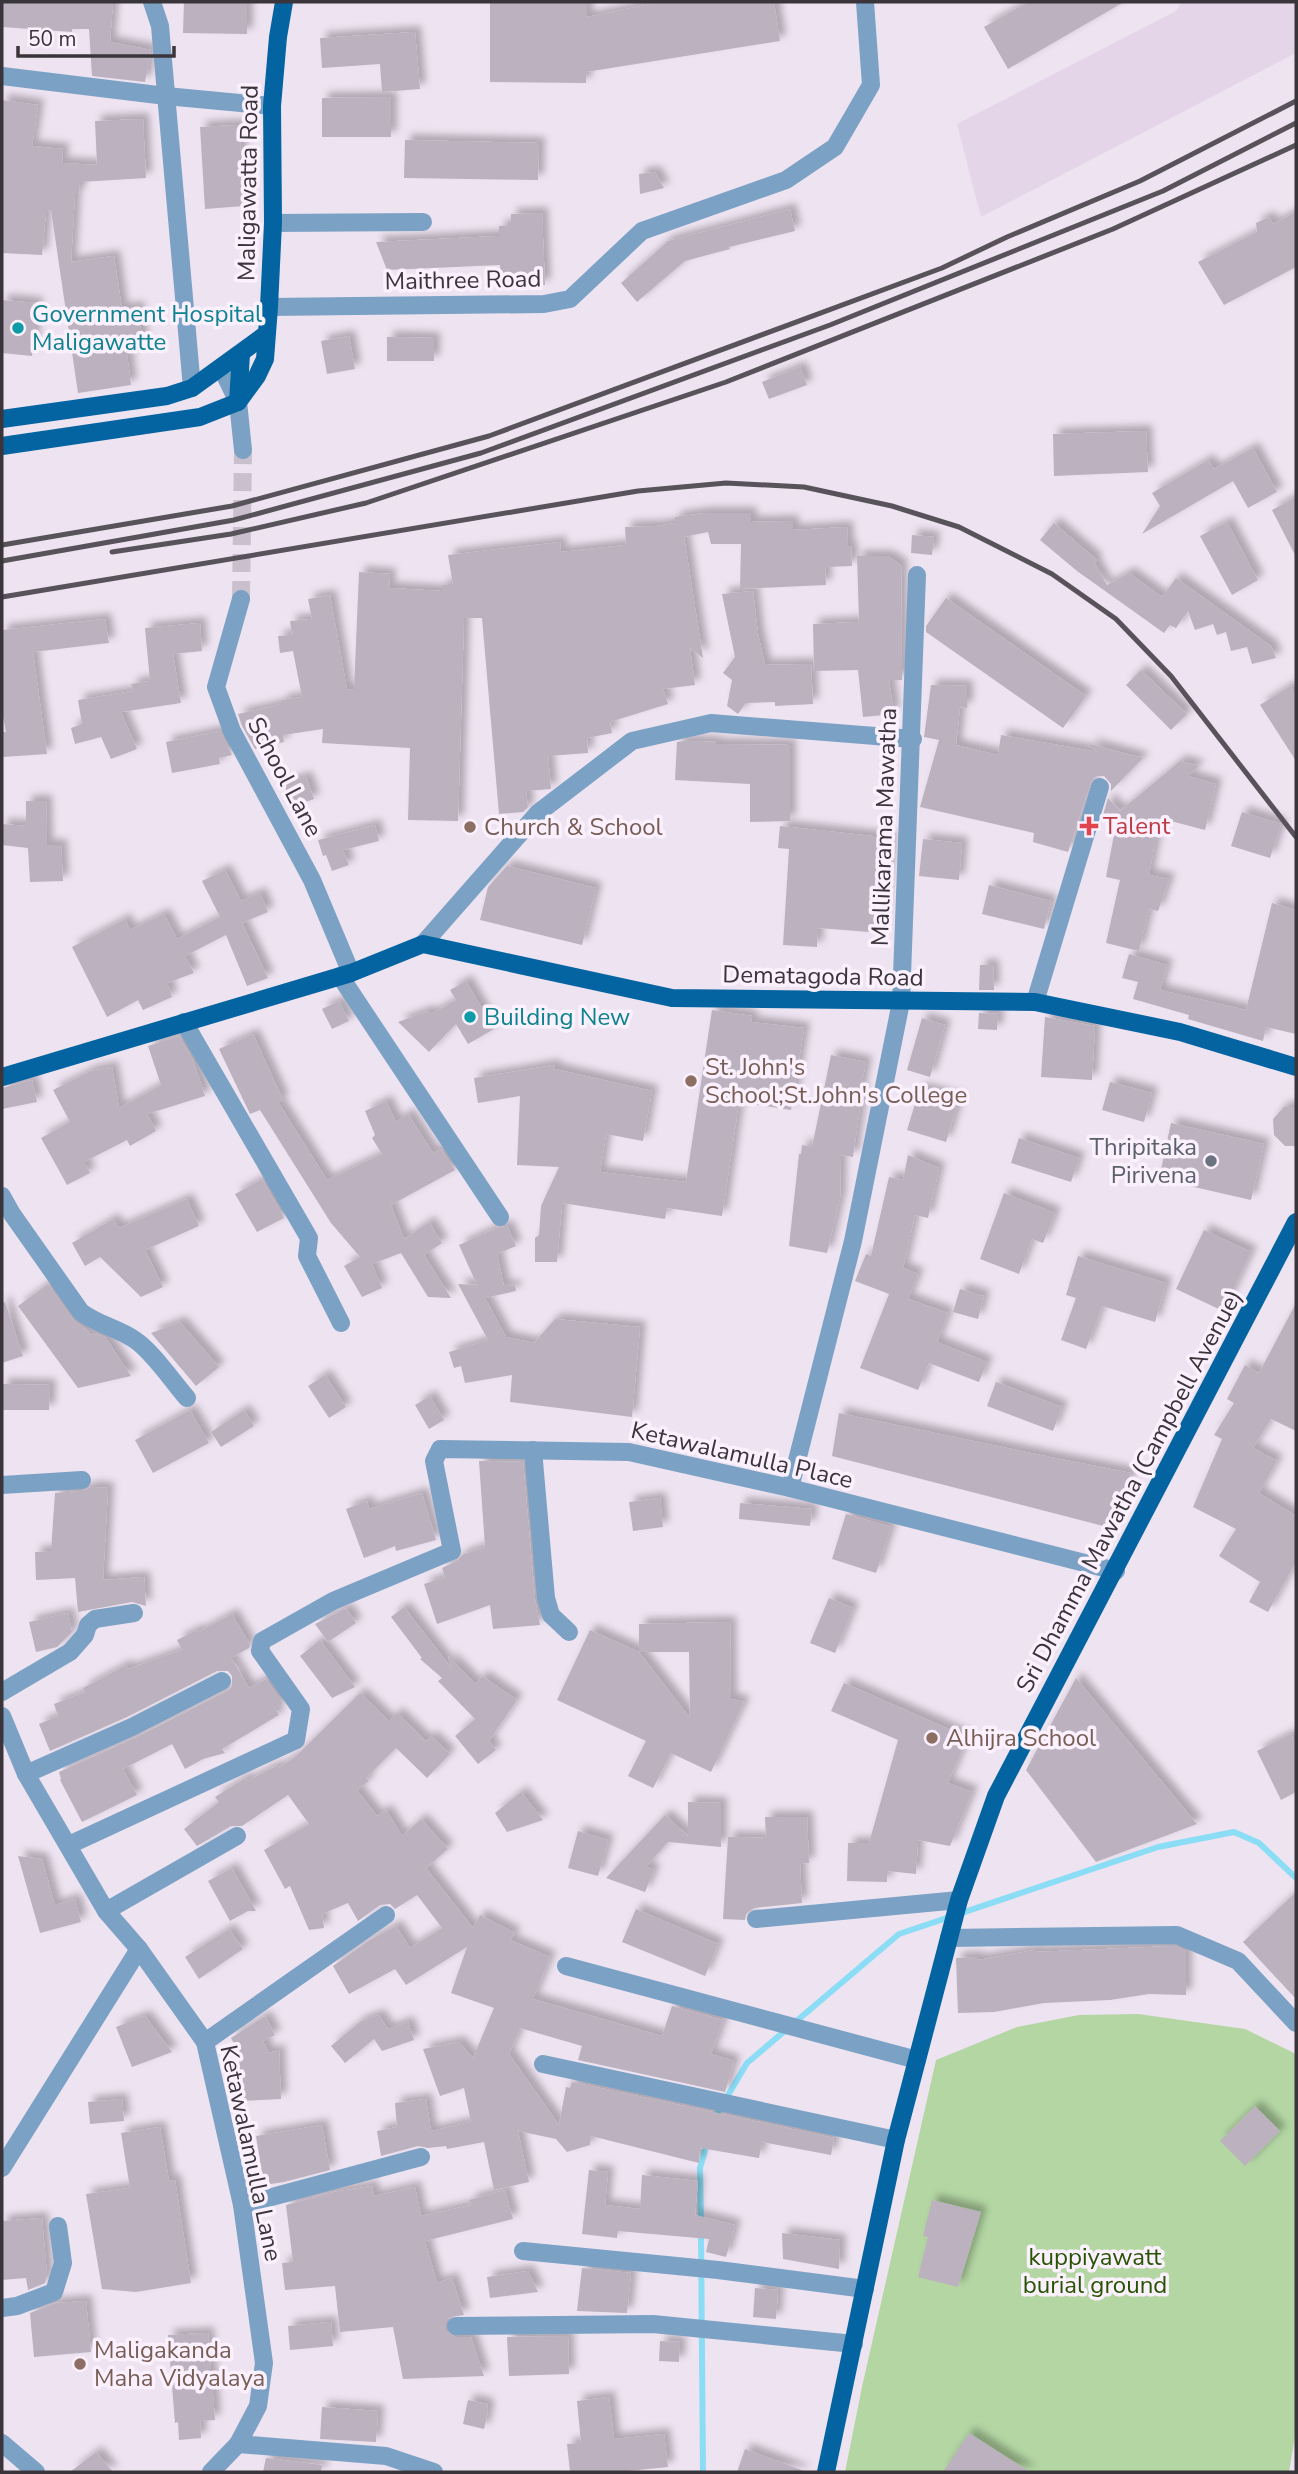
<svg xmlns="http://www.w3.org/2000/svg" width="1298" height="2474" font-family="'Nunito Sans',sans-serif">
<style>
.built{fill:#e5d5e9}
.green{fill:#b3d6a3}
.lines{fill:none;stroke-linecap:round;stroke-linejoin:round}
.stream{stroke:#8bddf5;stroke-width:6}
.building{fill:#bcb1be;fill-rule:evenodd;filter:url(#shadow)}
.minor-tunnel{stroke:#cac0cd;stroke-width:18;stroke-dasharray:18 9;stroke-linecap:butt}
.minor{stroke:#7ba1c4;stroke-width:18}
.major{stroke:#0464a1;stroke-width:18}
.rail{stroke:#58525a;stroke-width:5}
.culture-dot{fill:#0f9aa8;stroke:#fbf0fe;stroke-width:2.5}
.health-dot{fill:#e0444e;stroke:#fbf0fe;stroke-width:2.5}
.education-dot{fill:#8d6e63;stroke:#fbf0fe;stroke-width:2.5}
.worship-dot{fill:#6b7280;stroke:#fbf0fe;stroke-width:2.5}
.labels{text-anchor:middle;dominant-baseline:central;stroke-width:7;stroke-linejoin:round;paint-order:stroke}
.street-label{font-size:24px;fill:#3a353b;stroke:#fbf0fe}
.culture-label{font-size:24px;fill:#0d838f;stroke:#fbf0fe;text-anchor:start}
.health-label{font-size:24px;fill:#be3a42;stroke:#fbf0fe;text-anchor:start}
.education-label{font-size:24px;fill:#785e54;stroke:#fbf0fe;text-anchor:start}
.worship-label{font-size:24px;fill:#5b616d;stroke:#fbf0fe;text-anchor:end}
.park-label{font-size:24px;fill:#275401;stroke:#fbf0fe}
</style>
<defs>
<filter id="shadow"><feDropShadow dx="6" dy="-6" stdDeviation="3.5" flood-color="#0004"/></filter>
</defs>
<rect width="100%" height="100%" fill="#eee3f1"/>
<polygon class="built" points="1182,2 1296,2 1296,53 981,217 957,124 1176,11"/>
<polygon class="green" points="1138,2014 1245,2029 1296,2054 1296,2431 1289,2472 845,2472 862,2387 936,2060 1017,2027 1079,2015"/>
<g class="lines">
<g class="stream">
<polyline points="714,2119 747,2063 899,1934 1158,1847 1234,1832 1259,1843 1296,1878"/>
<polyline points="701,2222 700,2168 707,2143"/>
<polyline points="701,2233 703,2472"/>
</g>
</g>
<g class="building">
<polygon points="2,2 113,2 110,42 151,50 145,82 92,76 89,29 72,29 72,32 2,27"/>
<polygon points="184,2 247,2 247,34 183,33"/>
<polygon points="490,2 587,2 587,17 661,2 774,2 780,41 586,72 586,83 490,82"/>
<polygon points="1028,2 1124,2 1008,69 984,27"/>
<polygon points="415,32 420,89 382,92 380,64 322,68 320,38"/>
<polygon points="391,97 391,137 322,137 322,98"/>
<polygon points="2,100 38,105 32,146 63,149 62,163 97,165 95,121 143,119 146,178 80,182 79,194 75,194 71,262 114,256 122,309 138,307 143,344 126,346 131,385 78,393 51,210 46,211 42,255 2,253"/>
<polygon points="239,125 244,206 205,209 200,127"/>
<polygon points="405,140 539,143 538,180 404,178"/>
<polygon points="655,172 664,188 640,194 639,174"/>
<polygon points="790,209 795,231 729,247 730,249 685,261 637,302 621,283 668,241"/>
<polygon points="1296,212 1296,267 1224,305 1198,262 1257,232 1256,223 1269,217 1273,224"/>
<polygon points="542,213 545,285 512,286 510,273 500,273 500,265 387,270 376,242 499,236 499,226 511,225 511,214"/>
<polygon points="2,300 37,303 32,356 2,353"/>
<polygon points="349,336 355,369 327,374 321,341"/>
<polygon points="387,337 434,338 434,361 387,361"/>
<polygon points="800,367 807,385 769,399 762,382"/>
<polygon points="1146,431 1148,472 1054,476 1053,434"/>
<polygon points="1253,448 1277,492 1248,508 1233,481 1142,534 1160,506 1152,493 1208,460 1214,469"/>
<polygon points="1296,497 1296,557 1272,510"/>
<polygon points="705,513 751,513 751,522 793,521 793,530 847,527 848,546 851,546 852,566 825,567 826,585 740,589 741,544 711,544 708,532 684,537 703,658 690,648 695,685 663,689 668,704 610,722 612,733 587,738 588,753 548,756 551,789 526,791 528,807 523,812 499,814 482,618 464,618 458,821 408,820 410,748 322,743 323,729 283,735 284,742 255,749 242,726 238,714 282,704 282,700 302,697 293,651 280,653 278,636 292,635 290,621 312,619 308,599 330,595 347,690 354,689 359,572 390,574 389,588 442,591 442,585 453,585 448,555 560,542 561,552 626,545 625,527 657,526 675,523 675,517"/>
<polygon points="1227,522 1258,580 1232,595 1200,536"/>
<polygon points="1054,523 1097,560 1094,562 1107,585 1129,573 1162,597 1176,578 1271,646 1276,658 1252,664 1247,647 1231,651 1226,632 1217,635 1213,624 1195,630 1188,611 1176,628 1170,625 1164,633 1077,571 1040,540"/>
<polygon points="912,535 934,537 932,555 911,553"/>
<polygon points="857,556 887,556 901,565 902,680 889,680 894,714 863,717 858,670 814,671 813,624 859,622"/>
<polygon points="753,591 758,634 765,665 811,664 813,704 775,706 775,702 746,703 738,714 727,706 732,680 723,673 735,657 722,594"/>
<polygon points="946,598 1086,696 1063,728 926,632 926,626"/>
<polygon points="105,619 109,643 33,652 47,754 2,757 2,732 6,732 2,711 2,630"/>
<polygon points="200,623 202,651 173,654 181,703 121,712 137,749 111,759 101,737 75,744 71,728 82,724 78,700 133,691 131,684 150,681 145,628"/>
<polygon points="1141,670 1187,714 1171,730 1126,685"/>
<polygon points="931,685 967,686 967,708 960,707 956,745 998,755 1001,735 1098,752 1089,746 1090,744 1143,758 1111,791 1111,784 1104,776 1097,776 1092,779 1068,852 1033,842 1034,833 920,807 939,740 924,737"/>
<polygon points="1290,686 1296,696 1296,761 1260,705"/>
<polygon points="220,731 232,755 219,758 220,764 172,773 166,742"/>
<polygon points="684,741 716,742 714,744 790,745 790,821 750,822 750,784 675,780 677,742"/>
<polygon points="1180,761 1199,766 1188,776 1216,784 1205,830 1159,818 1149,875 1169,879 1158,911 1149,909 1139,951 1106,943 1120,880 1106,877 1117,819 1103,815 1108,798 1120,811"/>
<polygon points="306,777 314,799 292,807 284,784"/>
<polygon points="26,801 46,801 47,845 61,845 63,881 30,882 28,848 2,845 2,824 26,826"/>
<polygon points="1242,812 1281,824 1270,858 1231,846"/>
<polygon points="375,825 379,841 343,850 349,865 332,871 326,855 323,856 318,840"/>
<polygon points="780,826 891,838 882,933 818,928 817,947 783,945 789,849 778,848"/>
<polygon points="923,839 962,843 959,880 919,876"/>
<polygon points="507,866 596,888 582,945 480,920 488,887"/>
<polygon points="225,870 241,901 260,893 268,912 242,923 268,978 247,986 226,935 185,956 194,973 167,983 172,997 143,1010 138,1000 107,1017 72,947 125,919 130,930 164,914 177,939 220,917 202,881"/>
<polygon points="989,885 1051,901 1044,929 982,914"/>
<polygon points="1272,903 1296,910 1296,1034 1266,1027 1263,1041 1188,1019 1189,1015 1133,999 1138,982 1122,978 1129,954 1167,965 1160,990 1246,1010"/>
<polygon points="980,965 993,965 994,990 979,990"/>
<polygon points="466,981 494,1029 468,1044 456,1024 429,1052 398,1022 428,1011 431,1014 456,1000 450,990"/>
<polygon points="339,1001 349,1021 332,1029 322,1009"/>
<polygon points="712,1010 752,1016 751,1022 804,1028 791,1110 739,1102 722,1216 667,1208 665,1219 562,1203 557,1262 535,1262 535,1238 539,1235 541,1206 559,1167 517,1165 520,1096 478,1103 474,1078 554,1065 555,1069 652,1091 643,1141 606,1134 600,1172 686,1182"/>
<polygon points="979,1013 998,1014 997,1030 978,1029"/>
<polygon points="1045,1017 1095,1026 1092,1080 1041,1077"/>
<polygon points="922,1018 945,1025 930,1077 907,1070"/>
<polygon points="253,1034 283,1100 278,1102 327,1180 382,1154 372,1138 375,1135 365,1111 386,1101 396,1122 408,1114 433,1153 441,1149 455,1170 391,1205 404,1239 429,1222 442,1243 424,1255 451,1298 428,1297 401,1253 372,1264 382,1288 362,1297 344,1266 360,1257 331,1223 260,1110 250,1114 219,1049"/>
<polygon points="179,1036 193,1060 205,1096 147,1114 156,1131 130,1146 127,1140 84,1162 90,1173 67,1185 41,1138 70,1122 53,1090 91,1071 112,1067 119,1108 161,1085 148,1046"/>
<polygon points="831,1055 866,1062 860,1092 862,1092 853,1157 841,1155 840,1198 827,1253 789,1246 799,1154 801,1154 802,1145 812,1147"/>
<polygon points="32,1080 37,1102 2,1109 2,1088"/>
<polygon points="1110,1082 1152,1093 1144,1122 1102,1110"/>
<polygon points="920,1088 959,1099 946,1142 907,1130"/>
<polygon points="1284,1107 1296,1107 1296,1146 1285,1146 1274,1135 1273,1119"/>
<polygon points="1171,1123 1264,1144 1251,1200 1159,1179"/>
<polygon points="1019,1138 1079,1158 1071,1182 1011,1163"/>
<polygon points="908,1155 939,1168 928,1218 915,1215 903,1268 918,1274 908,1299 948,1313 937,1342 987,1362 979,1382 929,1363 918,1390 860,1368 889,1294 855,1281 866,1254 871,1256 889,1177 903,1180"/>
<polygon points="262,1179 284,1218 257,1232 235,1194"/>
<polygon points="1004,1193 1055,1213 1043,1243 1032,1239 1019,1274 980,1259"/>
<polygon points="187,1199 199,1226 145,1250 163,1287 141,1297 100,1257 85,1266 72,1243 113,1219 119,1228"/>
<polygon points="507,1226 516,1246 497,1254 504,1286 515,1286 516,1291 485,1298 506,1337 534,1343 555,1319 640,1327 632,1417 510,1402 512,1375 465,1383 461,1366 454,1368 449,1352 488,1340 458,1284 477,1285 459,1245 496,1228"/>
<polygon points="1204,1230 1251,1252 1223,1311 1176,1289"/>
<polygon points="1078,1256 1166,1283 1155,1322 1102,1306 1086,1349 1061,1340 1076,1298 1066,1295"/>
<polygon points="48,1284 74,1321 86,1329 91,1335 95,1333 105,1337 131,1376 78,1388 18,1306"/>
<polygon points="960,1289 984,1296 978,1319 953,1312"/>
<polygon points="5,1302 23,1356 2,1363 2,1303"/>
<polygon points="1296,1303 1296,1431 1271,1419 1253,1448 1277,1461 1259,1493 1296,1516 1296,1562 1268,1612 1249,1602 1260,1582 1219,1556 1236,1529 1193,1507 1222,1439 1214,1435 1234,1403 1227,1399 1245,1365 1259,1373"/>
<polygon points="180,1322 219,1367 196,1386 151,1333"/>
<polygon points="325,1375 346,1407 329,1418 308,1386"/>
<polygon points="996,1382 1062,1407 1053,1431 987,1406"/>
<polygon points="2,1384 50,1385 49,1410 2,1410"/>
<polygon points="430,1396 444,1420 429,1429 415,1405"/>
<polygon points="190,1410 209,1443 153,1473 135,1440"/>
<polygon points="244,1410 254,1426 221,1447 211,1432"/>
<polygon points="839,1413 1055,1458 1131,1473 1111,1528 832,1456"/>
<polygon points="479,1461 523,1462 535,1599 540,1625 493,1629 490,1605 437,1624 424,1584 445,1577 442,1568 457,1561 462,1555 485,1547"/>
<polygon points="91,1487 108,1488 103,1580 144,1577 146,1606 132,1602 78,1612 75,1578 36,1580 35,1552 51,1551 55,1493 83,1491"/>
<polygon points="422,1493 436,1540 396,1551 395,1546 364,1558 346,1509 367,1501 369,1509"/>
<polygon points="660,1498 663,1527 633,1531 629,1502"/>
<polygon points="740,1503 812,1509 810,1526 739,1519"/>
<polygon points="846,1514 891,1527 876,1573 832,1559"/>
<polygon points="829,1598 853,1608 835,1653 810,1643"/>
<polygon points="404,1607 452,1669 448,1656 476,1684 482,1676 517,1700 489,1741 496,1750 478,1764 455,1736 475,1719 438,1681 442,1678 420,1659 422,1658 391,1617"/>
<polygon points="346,1608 356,1623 328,1642 315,1624"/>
<polygon points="68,1613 72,1632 57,1647 36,1652 29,1622"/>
<polygon points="232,1614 250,1645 249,1648 231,1658 249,1688 266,1679 283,1704 275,1708 279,1715 222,1749 225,1753 203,1759 185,1769 172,1744 123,1769 137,1795 82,1822 60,1780 61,1779 59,1772 137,1737 227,1691 232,1687 232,1676 228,1671 217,1671 127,1717 50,1751 39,1724 58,1716 54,1704 85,1692 83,1688 126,1665 128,1669 182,1650 177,1640 197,1630 198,1632"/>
<path d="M 730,1622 L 731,1699 L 744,1702 L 711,1772 L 671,1753 L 653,1788 L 628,1776 L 646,1741 L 557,1700 L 590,1630 L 639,1652 L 639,1624 ZM 639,1652 L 689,1652 L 690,1718 Z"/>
<polygon points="320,1640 355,1687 332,1698 300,1656"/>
<polygon points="1076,1678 1197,1824 1096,1862 1026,1770"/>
<polygon points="844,1683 967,1737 948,1783 972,1792 950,1846 918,1840 916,1874 887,1871 887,1882 847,1881 848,1843 869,1843 898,1740 831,1711"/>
<polygon points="360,1693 389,1721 397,1713 426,1741 431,1736 450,1754 427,1778 396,1748 366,1778 369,1781 357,1790 377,1816 386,1810 402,1836 421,1819 448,1849 426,1868 473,1928 480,1915 515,1933 510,1940 550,1957 533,1999 662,2036 672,2006 723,2020 711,2054 734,2061 725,2092 578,2060 582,2046 520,2028 509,2054 559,2125 566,2087 570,2088 572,2082 834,2138 831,2155 762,2142 759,2158 700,2148 699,2163 591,2136 590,2145 567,2152 556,2139 518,2131 529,2182 494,2190 484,2142 447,2149 446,2146 428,2148 418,2146 381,2156 377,2131 397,2127 395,2103 426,2099 431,2131 471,2122 464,2088 440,2096 423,2049 459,2042 473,2058 494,2008 451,1993 467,1947 406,1985 395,1969 349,1994 333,1966 370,1940 396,1926 410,1948 442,1928 417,1895 395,1909 390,1904 380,1905 358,1921 348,1903 322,1914 324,1928 309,1930 290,1886 285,1889 264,1850 309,1824 288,1795 242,1826 231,1826 197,1846 184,1829 219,1802 215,1797 245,1778 247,1781 276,1766 278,1768 295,1757"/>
<polygon points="1291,1734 1296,1745 1296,1792 1281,1800 1257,1751"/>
<polygon points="521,1792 543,1820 507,1832 495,1813"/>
<polygon points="688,1802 721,1803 721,1847 668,1842 646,1867 654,1870 645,1892 606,1878 665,1815 688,1836"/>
<polygon points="765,1817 807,1817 809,1863 800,1864 802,1903 754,1908 746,1914 745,1920 723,1919 728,1837 766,1838"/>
<polygon points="578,1831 608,1840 598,1876 568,1868"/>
<polygon points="18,1856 42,1859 55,1905 75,1899 81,1922 40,1933"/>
<polygon points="232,1868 256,1911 248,1911 230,1921 208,1881"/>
<polygon points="1296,1892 1296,1999 1243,1942"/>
<polygon points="636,1909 718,1944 705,1976 622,1942"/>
<polygon points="229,1929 243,1949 199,1979 185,1957"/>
<polygon points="1175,1946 1186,1951 1186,1995 1149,1994 1110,2000 1044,2003 994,2012 958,2013 956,1958 978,1957 978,1960 1035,1950 1035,1952"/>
<polygon points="379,2015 388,2029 408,2022 414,2040 382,2051 374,2039 345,2063 331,2046 361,2021"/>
<polygon points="145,2016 172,2052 132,2067 116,2027"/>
<polygon points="265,2016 275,2035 263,2041 269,2053 279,2050 281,2099 241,2101 239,2053 231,2038"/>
<polygon points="122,2099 124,2121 90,2124 88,2102"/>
<polygon points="1255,2106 1280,2131 1245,2166 1220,2141"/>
<polygon points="322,2125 330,2170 284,2182 264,2185 256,2136"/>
<polygon points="160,2127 169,2181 175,2180 191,2283 136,2292 102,2289 86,2194 130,2188 121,2133"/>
<polygon points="589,2170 608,2172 605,2205 640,2209 642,2175 698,2181 695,2215 735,2225 726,2257 706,2252 709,2239 618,2231 617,2238 582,2234"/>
<polygon points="372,2186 374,2196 415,2187 421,2216 471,2205 469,2200 505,2190 513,2219 425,2241 437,2283 452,2278 464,2315 450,2317 446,2321 446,2331 455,2337 471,2337 484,2376 403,2379 393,2327 340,2332 335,2286 285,2290 282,2263 293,2262 286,2205 334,2192"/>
<polygon points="932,2200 981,2212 958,2287 918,2277 928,2237 923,2236"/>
<polygon points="42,2218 47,2275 45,2283 28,2290 26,2278 2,2280 2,2221"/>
<polygon points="782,2233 840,2240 839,2269 783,2259"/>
<polygon points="582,2268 631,2273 627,2313 577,2311"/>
<polygon points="528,2271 538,2292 490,2298 487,2277"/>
<polygon points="755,2288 778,2290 776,2319 753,2317"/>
<polygon points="86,2301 91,2352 34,2357 30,2313 56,2303"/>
<polygon points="331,2322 333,2346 290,2350 288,2326"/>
<polygon points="208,2333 215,2420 200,2421 201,2438 179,2440 178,2422 175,2423 168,2335"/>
<polygon points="568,2336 569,2374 509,2376 507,2337"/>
<polygon points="660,2341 680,2342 679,2362 659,2361"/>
<polygon points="609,2397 614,2439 664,2434 668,2467 618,2472 570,2472 567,2444 581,2443 577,2401"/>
<polygon points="468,2400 487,2404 488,2411 484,2429 463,2424"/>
<polygon points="322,2407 378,2411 376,2442 320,2439"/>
<polygon points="969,2433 1030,2472 943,2472"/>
<polygon points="745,2449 804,2471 804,2472 737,2472"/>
<polygon points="96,2452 113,2472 70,2472"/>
<polygon points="266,2458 322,2465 321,2472 263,2472"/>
</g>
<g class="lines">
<polyline class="minor-tunnel" points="241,599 243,450"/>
<g class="minor">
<polyline points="152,2 160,26 192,388"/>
<polyline points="2,76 166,96 272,106"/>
<polyline points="273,223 423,222"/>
<polyline points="269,307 544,304 570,299 642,231 786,180 835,147 871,85 865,2"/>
<polyline points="221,367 238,402 243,450"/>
<polyline points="241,599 216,687 232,731 312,880 351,973"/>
<polyline points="423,944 538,813 632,741 711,723 913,739"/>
<polyline points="340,976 500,1217"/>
<polyline points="1035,1002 1100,787"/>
<polyline points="184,1022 309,1238 307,1256 341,1323"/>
<path d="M 2,1196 L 12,1214 L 81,1312 C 98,1325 118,1328 135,1340 C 152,1351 173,1382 187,1398"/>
<polyline points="533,1450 546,1598 551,1615 569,1632"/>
<polyline points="2,1485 82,1480"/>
<polyline points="790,1488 853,1241 901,1002 917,575"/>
<polyline points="2,1692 70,1652 85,1635 88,1625 95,1619 134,1613"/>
<polyline points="2,1716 26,1774 106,1911 139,1949 205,2042 242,2205 264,2363 258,2406 238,2444 211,2472"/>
<polyline points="26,1774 132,1727 222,1681"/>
<polyline points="69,1845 296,1740 301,1709 260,1651 262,1641 333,1601 452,1551 434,1461 440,1449 629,1452 790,1488 1116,1571"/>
<polyline points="106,1911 237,1836"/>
<polyline points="756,1919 959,1900"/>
<polyline points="949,1938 1177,1935 1238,1961 1296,2023"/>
<polyline points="566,1966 917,2060"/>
<polyline points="205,2042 386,1915"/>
<polyline points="543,2064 896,2140"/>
<polyline points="2,2168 139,1949"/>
<polyline points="242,2205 421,2157"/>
<polyline points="523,2251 718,2270 865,2289"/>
<polyline points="2,2308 17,2306 54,2292 63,2263 58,2226"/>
<polyline points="456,2326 653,2324 854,2344"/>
<polyline points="2,2443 36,2472"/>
<polyline points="238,2444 386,2456 434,2472"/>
</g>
<g class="major">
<polyline points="238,402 241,354"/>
<polyline points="2,419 167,396 192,388 265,335"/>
<polyline points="2,446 200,417 238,402 257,376 265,359 269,307 273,223 272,106 278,37 284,2"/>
<polyline points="2,1077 351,973 423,944 672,998 1035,1002 1180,1032 1296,1067"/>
<polyline points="826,2472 896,2140 959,1900 996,1796 1296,1222"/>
</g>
<g class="rail">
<polyline points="2,545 232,506 489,436 942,268 1007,237 1140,181 1296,101"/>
<polyline points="112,552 231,534 366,503 726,382 1113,229 1296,145"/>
<polyline points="2,561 234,520 481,453 830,325 1163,191 1296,123"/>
<polyline points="2,597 638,491 726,483 804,487 892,506 959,527 1052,574 1116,619 1171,676 1296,837"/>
</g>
</g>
<g class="culture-dot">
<circle cx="18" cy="328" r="7"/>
<circle cx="470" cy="1017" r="7"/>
</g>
<path class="health-dot" d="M1085.5 815.5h7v7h7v7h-7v7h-7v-7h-7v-7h7z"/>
<g class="education-dot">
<circle cx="470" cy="827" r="7"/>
<circle cx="691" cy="1081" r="7"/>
<circle cx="932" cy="1738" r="7"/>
<circle cx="80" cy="2364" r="7"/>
</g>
<circle class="worship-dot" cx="1211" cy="1161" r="7"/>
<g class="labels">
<g class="street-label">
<text transform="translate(248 183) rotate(-89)">Maligawatta Road</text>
<text transform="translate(463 280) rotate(-1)">Maithree Road</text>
<text transform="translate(285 777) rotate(62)">School Lane</text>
<text transform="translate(884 827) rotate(-88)">Mallikarama Mawatha</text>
<text transform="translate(823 976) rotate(1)">Dematagoda Road</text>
<text transform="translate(742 1455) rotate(13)">Ketawalamulla Place</text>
<text transform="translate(1129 1491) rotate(-62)">Sri Dhamma Mawatha (Campbell Avenue)</text>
<text transform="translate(251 2153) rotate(78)">Ketawalamulla Lane</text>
</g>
<g class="culture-label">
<text x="32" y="314">Government Hospital<tspan x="32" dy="28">Maligawatte</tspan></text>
<text x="484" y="1017">Building New</text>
</g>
<g class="health-label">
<text x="1103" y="826">Talent</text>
</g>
<g class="education-label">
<text x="484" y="827">Church &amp; School</text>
<text x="705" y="1067">St. John's<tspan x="705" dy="28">School;St.John's College</tspan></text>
<text x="946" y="1738">Alhijra School</text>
<text x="94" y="2350">Maligakanda<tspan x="94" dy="28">Maha Vidyalaya</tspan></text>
</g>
<g class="worship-label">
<text x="1197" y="1147">Thripitaka<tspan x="1197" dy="28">Pirivena</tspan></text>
</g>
<g class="park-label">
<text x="1095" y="2257">kuppiyawatt<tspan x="1095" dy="28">burial ground</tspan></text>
</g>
</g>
<rect width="1298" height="2474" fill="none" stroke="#3a353b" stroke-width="7"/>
<path d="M18 46v10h156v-10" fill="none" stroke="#3a353b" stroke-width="3.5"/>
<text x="28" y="46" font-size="21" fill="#3a353b" stroke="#fbf0fe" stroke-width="5" paint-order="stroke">50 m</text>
</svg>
